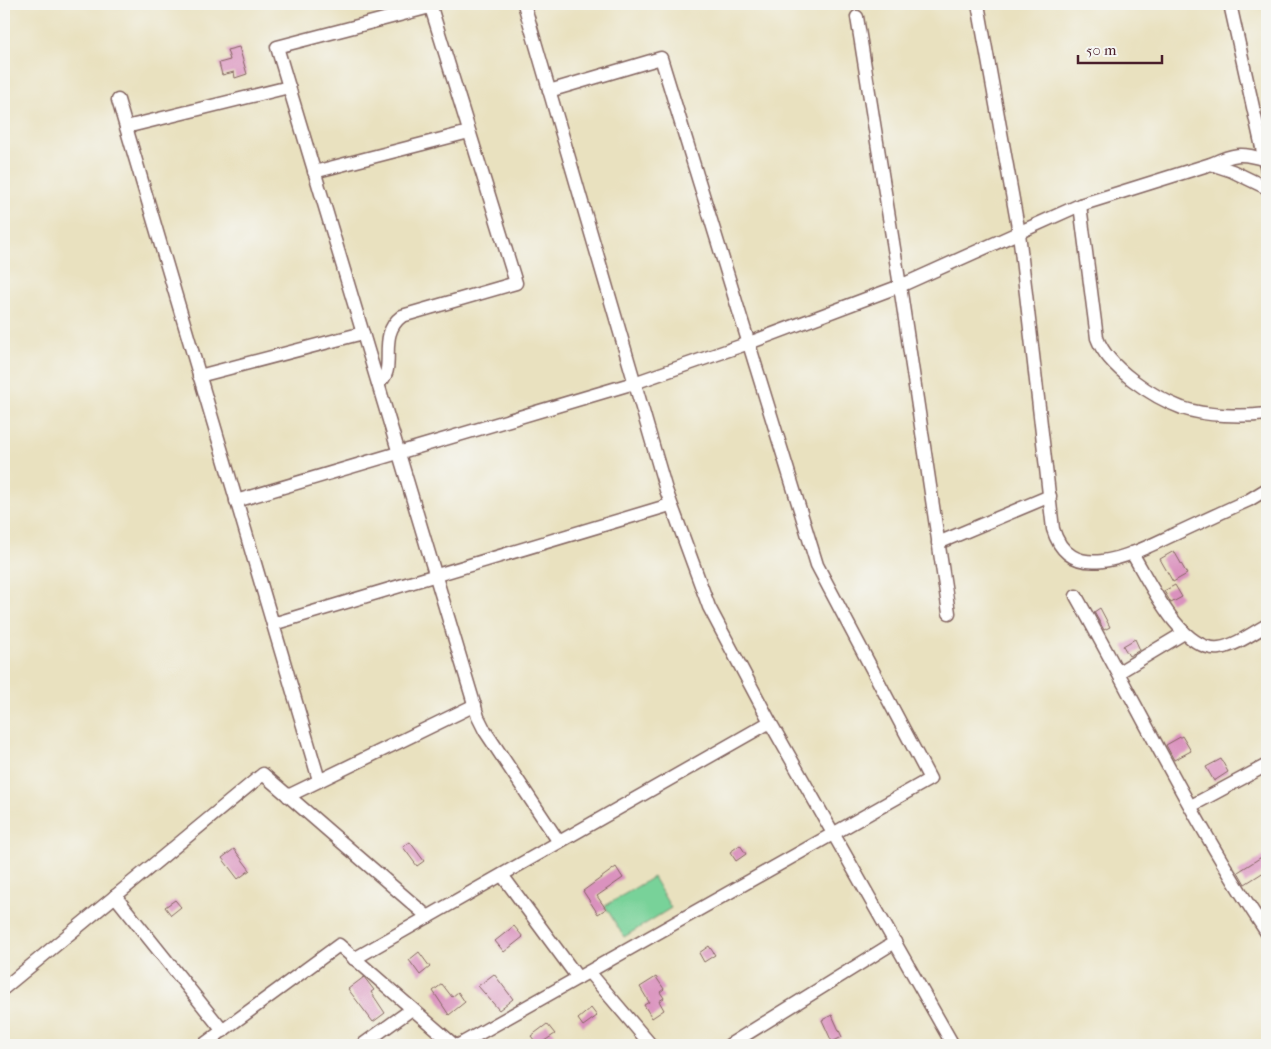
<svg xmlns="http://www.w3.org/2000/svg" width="1271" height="1049" font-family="'IM FELL French Canon',serif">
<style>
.green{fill:#78d299;stroke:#617862}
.building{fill:#da92be}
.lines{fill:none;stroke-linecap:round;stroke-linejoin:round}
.minor-casing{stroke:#82635f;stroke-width:15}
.minor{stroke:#fff;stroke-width:12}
</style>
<rect width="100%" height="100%" fill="#f6f6f2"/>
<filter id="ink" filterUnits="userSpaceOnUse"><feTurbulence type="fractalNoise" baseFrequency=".02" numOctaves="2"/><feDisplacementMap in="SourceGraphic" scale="10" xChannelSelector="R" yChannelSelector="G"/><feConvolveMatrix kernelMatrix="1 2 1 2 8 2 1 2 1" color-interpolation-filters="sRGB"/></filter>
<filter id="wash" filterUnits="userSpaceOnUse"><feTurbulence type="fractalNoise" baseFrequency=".0096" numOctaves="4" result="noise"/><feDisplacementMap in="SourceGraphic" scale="20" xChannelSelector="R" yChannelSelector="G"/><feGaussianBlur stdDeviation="1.12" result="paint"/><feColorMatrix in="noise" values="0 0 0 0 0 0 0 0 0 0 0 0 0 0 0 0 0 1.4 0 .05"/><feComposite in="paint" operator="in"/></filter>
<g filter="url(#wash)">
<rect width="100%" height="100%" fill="#e9e1bf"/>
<polygon class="green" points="653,877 671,908 624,937 605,906"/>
<g id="blocks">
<g class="building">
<polygon points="239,47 247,74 235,78 234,72 222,75 219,63 230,60 227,50"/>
<polygon points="1174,551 1187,574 1173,582 1160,559"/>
<polygon points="1175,585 1182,597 1171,603 1164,591"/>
<polygon points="1100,608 1110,627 1104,630 1094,612"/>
<polygon points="1135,639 1140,650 1129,656 1123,646"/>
<polygon points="1182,736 1191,751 1174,760 1166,745"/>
<polygon points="1221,759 1228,772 1214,781 1206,767"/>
<polygon points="410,842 424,861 417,866 403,847"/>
<polygon points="740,845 746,854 736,861 730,852"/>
<polygon points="234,849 250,870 238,879 222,858"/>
<polygon points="1263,856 1267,863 1267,870 1245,884 1238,872"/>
<polygon points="616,867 623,878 597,896 606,909 598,914 583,891"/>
<polygon points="175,900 181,907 171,915 165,907"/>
<polygon points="514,926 523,937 504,952 495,941"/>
<polygon points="709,946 715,955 704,962 699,953"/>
<polygon points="419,952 430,967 420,975 409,960"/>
<polygon points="494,974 513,999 499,1010 478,986"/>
<polygon points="364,977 374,990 371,992 385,1013 373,1022 348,989"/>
<polygon points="656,977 664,989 660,992 664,998 659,1001 664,1010 652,1018 644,1005 649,1002 640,987"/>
<polygon points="442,984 452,997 458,992 465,1002 449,1015 433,991"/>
<polygon points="591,1008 597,1016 583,1026 578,1019"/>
<polygon points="832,1015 842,1037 832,1042 822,1020"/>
<polygon points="547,1024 555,1034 538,1045 531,1036"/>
</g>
</g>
</g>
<g filter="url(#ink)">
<use href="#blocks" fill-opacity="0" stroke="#82635f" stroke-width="1"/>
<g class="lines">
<g class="minor-casing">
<g id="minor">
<polyline points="524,4 666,490 709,607 770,722 953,1045"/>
<path d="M 978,4 L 1019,233 L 1053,529 C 1071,589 1138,551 1175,534 C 1199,523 1224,511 1249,500 L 1267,489"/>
<polyline points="1230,4 1267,170"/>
<polyline points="430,7 277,47 478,717 485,731 559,842"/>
<polyline points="857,17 900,286 949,613"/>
<polyline points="118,100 319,780"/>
<polyline points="126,127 289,87"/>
<polyline points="1211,164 1232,171 1267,188"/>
<polyline points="314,172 469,132"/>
<path d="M 1080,205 L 1097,338 C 1108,368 1153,397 1182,408 C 1206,416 1242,417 1267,414"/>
<polyline points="199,376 363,333"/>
<path d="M 378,383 C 399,371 375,336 402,316 L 516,283 L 430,4"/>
<path d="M 236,501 L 634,383 L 749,343 L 900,286 L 1080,205 L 1211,164 C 1233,154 1241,152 1265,160"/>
<polyline points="938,543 1050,496"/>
<path d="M 1132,553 C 1149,581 1181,652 1219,648 C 1235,646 1253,633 1267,625"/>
<path d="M 1076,596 C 1139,708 1195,826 1267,933"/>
<polyline points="273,624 670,505"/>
<polyline points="1119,672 1184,633"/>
<polyline points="288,796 475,705"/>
<polyline points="1191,806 1267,765"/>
<polyline points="502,875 578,978"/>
<polyline points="115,896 223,1031"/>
<polyline points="354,959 770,722"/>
<polyline points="589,972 651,1045"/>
<polyline points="4,988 263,774 428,917"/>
<polyline points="203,1045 339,945 454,1045"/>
<polyline points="362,1045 412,1009"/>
<polyline points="459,1045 930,779 817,565 661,58 549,91"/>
<polyline points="729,1045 895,942"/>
</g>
</g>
<use href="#minor" class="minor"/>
</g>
</g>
<rect width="1271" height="1049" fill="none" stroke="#f6f6f2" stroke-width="20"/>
<path d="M1078 55v8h84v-8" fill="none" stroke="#4a1f2b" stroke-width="2.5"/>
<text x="1086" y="55" font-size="15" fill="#4a1f2b" stroke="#f6f6f2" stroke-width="4" paint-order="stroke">50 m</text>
</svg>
